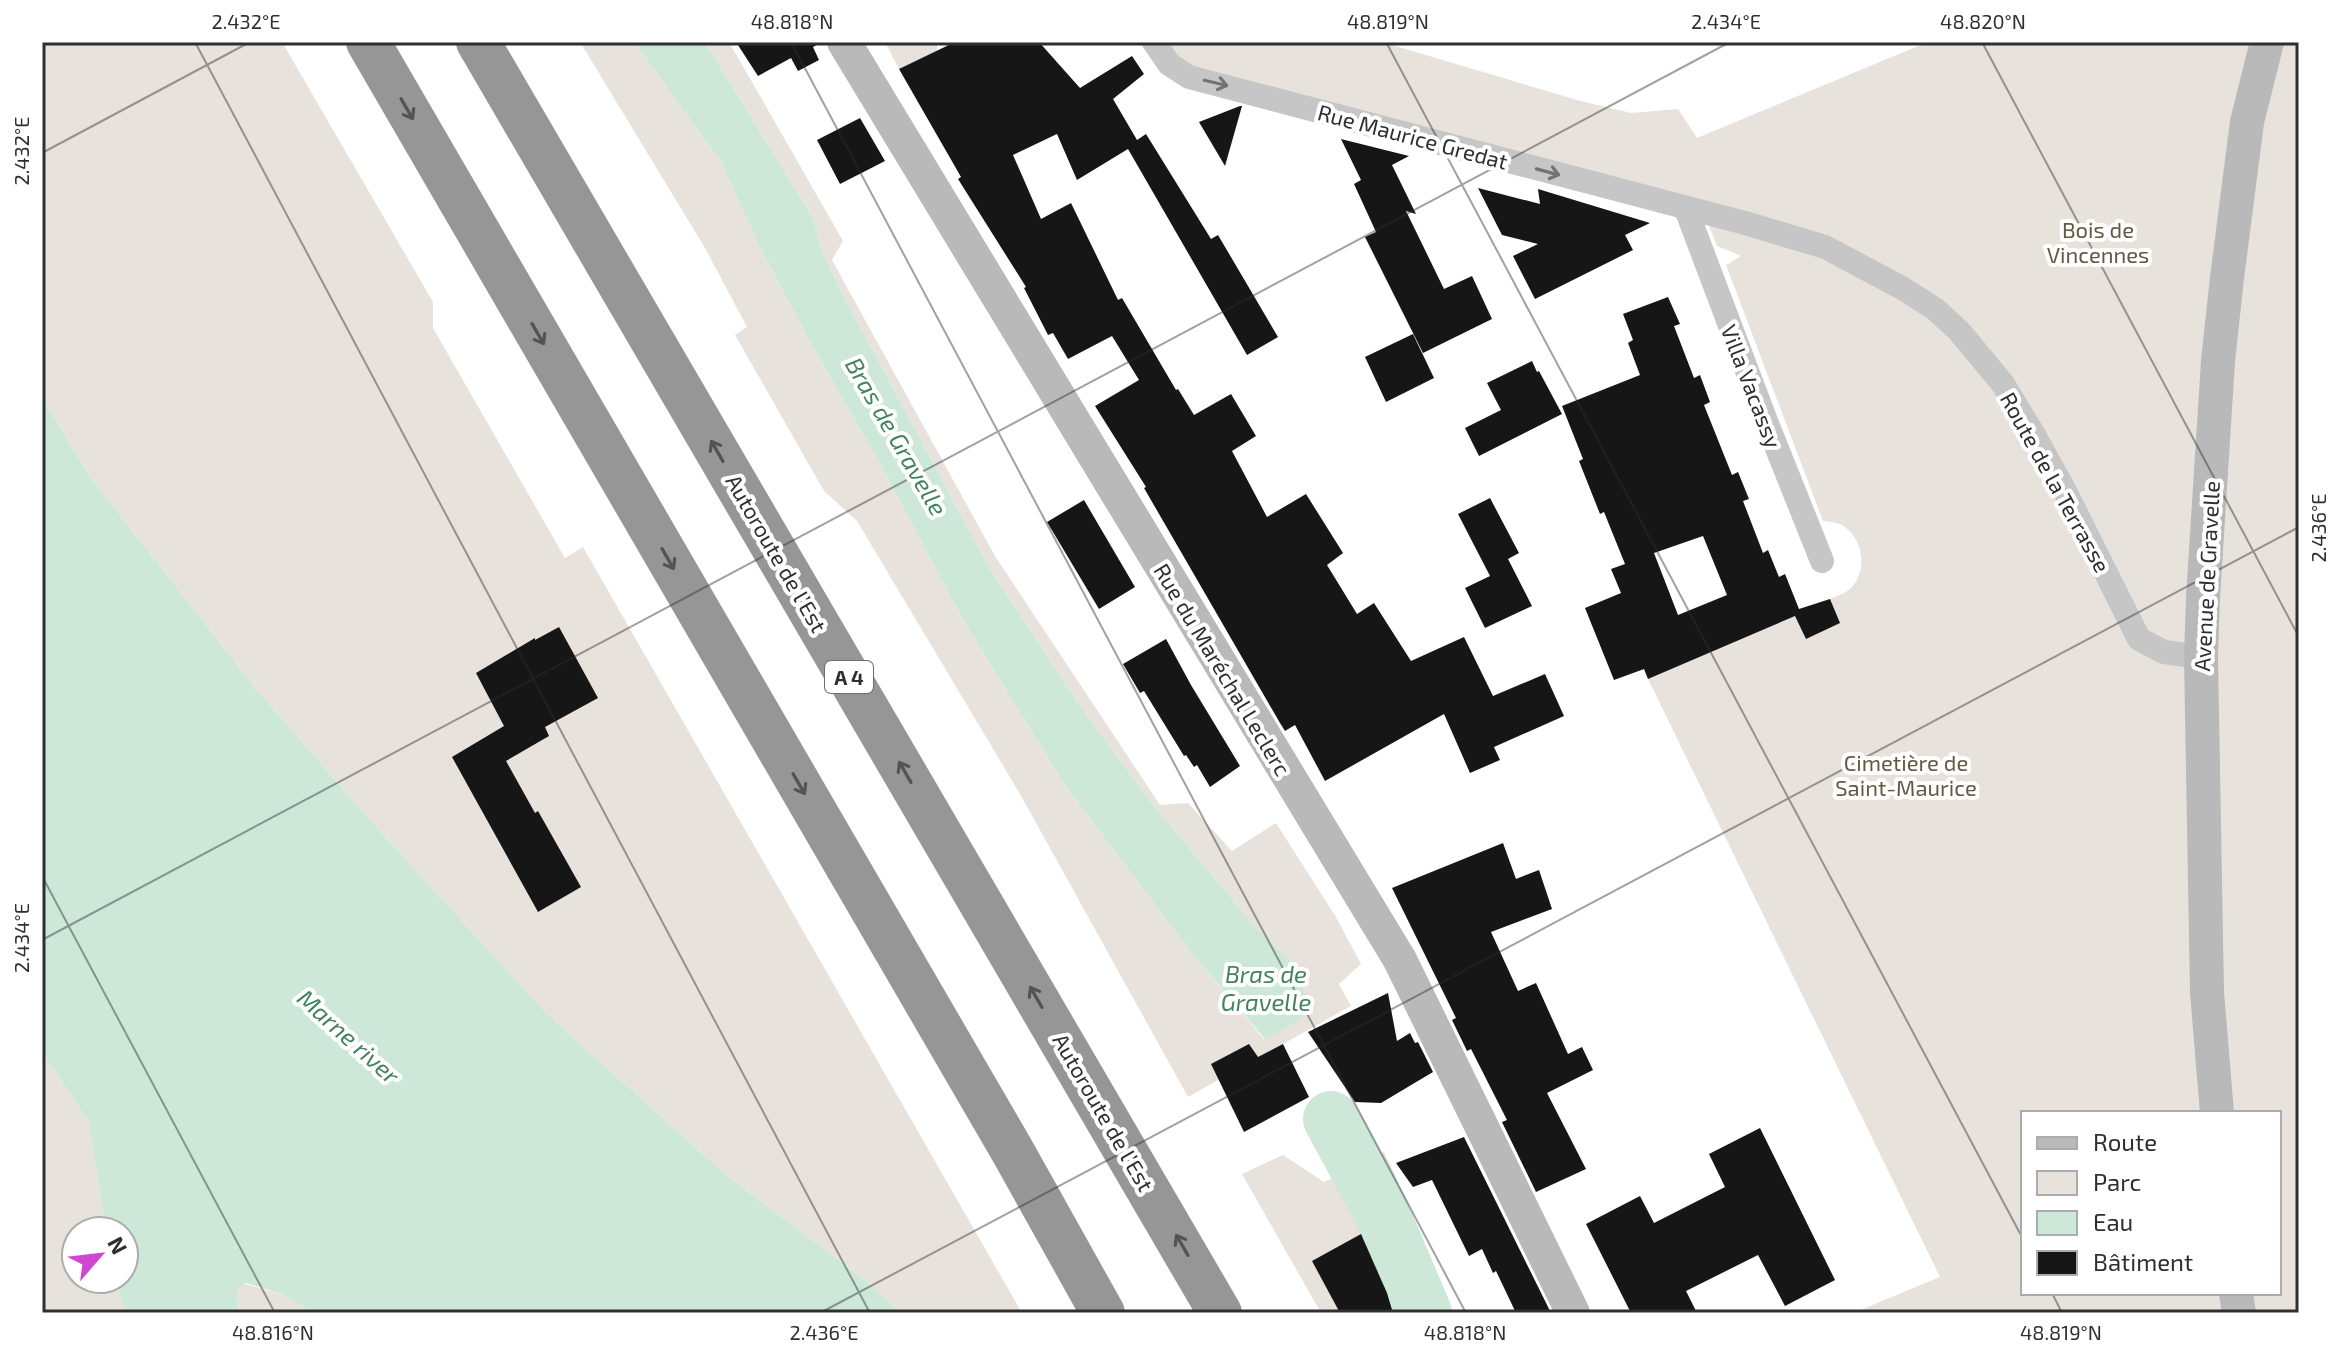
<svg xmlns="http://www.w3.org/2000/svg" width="2341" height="1355" font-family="'Exo 2',sans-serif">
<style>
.green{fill:#e8e2dc;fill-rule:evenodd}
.water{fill:#cde8d9}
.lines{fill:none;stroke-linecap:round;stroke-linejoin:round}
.river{stroke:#cde8d9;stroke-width:56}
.building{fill:#161616;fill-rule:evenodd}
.street{stroke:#c6c6c6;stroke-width:24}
.secondary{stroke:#b9b9b9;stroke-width:34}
.highway{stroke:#969696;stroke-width:44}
.oneway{stroke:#737373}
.oneway2{stroke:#535353}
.ticks{fill:none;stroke:#2f2f2f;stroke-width:2;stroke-opacity:0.45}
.labels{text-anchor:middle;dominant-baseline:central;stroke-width:8;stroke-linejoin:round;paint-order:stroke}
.shield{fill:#fff;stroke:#6d6d6d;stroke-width:2}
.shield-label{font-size:20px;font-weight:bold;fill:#2f2f2f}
.street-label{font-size:22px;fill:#2f2f2f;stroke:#fff}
.park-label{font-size:22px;fill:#665741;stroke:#fff}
.water-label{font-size:24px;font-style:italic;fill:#43825f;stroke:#fff}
.neatline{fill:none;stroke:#2f2f2f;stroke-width:3}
.ticks-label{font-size:20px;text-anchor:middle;fill:#2f2f2f}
</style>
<rect width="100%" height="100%" fill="#fff"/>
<g class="green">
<polygon points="42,42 282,42 433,302 433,328 565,558 583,547 1022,1313 900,1313 870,1284 726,1175 547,1014 370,820 257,690 90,477 42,397"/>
<polygon points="580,42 634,42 721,162 760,248 811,344 877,458 963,620 1064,784 1193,955 1264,1039 1309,1014 1297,967 1252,923 1149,800 1071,693 990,569 843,295 821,249 813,218 705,42 729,42 843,241 832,260 995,556 1160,805 1188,803 1232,851 1276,823 1336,917 1361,964 1339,984 1351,1006 1188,1097 1020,794 857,521 824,491 735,335 747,327 705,248"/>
<polygon points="885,42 938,42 937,51 899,69"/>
<path d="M 1163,42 L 1382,42 L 1577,100 L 1631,113 L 1678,109 L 1697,138 L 1928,42 L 2299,42 L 2299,1313 L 1853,1313 L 1940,1277 L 1648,679 L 1828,602 L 1828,600 C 1833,597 1841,595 1846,592 C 1869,576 1865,539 1842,525 C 1837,522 1829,522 1823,521 L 1726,265 L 1741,256 L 1717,246 L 1704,213 L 1189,77 ZM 2023,1113 L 2279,1113 L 2279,1293 L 2023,1293 Z"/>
<polygon points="42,1052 89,1122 106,1231 76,1231 76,1279 116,1279 124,1313 42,1313"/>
<polygon points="1384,1152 1394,1173 1454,1313 1321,1313 1242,1174 1283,1155 1324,1182"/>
<polygon points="242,1283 284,1295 313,1313 239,1313 237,1293 239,1285"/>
</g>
<g class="water">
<polygon points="634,42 705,42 813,218 821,249 843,295 990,569 1071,693 1149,800 1252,923 1297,967 1310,1014 1265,1039 1193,955 1064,784 963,620 877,458 811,344 760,248 721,162"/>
<polygon points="42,397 90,477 257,690 370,820 547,1014 726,1175 870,1284 900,1313 313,1313 284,1295 246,1283 239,1286 237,1293 239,1313 124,1313 116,1279 124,1279 124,1231 106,1231 89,1122 42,1052"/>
</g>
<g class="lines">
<polyline class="river" points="1331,1119 1379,1207 1424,1313"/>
</g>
<g class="building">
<polygon points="736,42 822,42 813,47 819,60 798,71 791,58 758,76"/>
<polygon points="955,42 1039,42 1080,88 1132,56 1144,74 1113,99 1137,140 1146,134 1211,239 1218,235 1278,337 1247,355 1128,149 1077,180 1057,134 1013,155 1041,219 1071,203 1118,300 1122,298 1176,390 1178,389 1194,415 1231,394 1256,436 1232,451 1267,517 1306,494 1343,553 1327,565 1357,614 1374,603 1411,661 1464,637 1493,696 1545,674 1564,716 1494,747 1500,760 1470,773 1444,714 1325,781 1295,725 1285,731 1280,723 1144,488 1146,487 1095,406 1139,380 1112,336 1068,359 1053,333 1048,335 1024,288 1026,287 958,179 961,177 899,69"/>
<polygon points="1240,106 1242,106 1225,166 1199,122"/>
<polygon points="860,118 885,161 840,184 817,140"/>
<polygon points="1341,139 1409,156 1392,165 1416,214 1406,211 1444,289 1472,276 1492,319 1423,353 1365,237 1376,232 1354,184 1361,180"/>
<polygon points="1478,188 1540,204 1538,189 1650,223 1625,235 1633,250 1535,299 1513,256 1538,244 1502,235"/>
<path d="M 1668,297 L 1680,324 L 1674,326 L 1694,378 L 1700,375 L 1710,402 L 1704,405 L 1732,475 L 1738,472 L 1749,499 L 1743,501 L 1763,553 L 1768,550 L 1779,577 L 1785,574 L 1799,609 L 1830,599 L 1840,623 L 1806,639 L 1795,616 L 1648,679 L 1644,669 L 1614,680 L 1585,608 L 1621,593 L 1611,569 L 1625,564 L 1604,512 L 1600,514 L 1579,461 L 1583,459 L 1562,406 L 1640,375 L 1628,343 L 1633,340 L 1623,314 ZM 1703,536 L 1727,595 L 1678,615 L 1654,553 Z"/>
<polygon points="1413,334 1434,378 1386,402 1365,357"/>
<polygon points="1532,361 1537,372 1539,371 1562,414 1479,456 1465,428 1501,410 1487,383"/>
<polygon points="1490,498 1519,553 1508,559 1532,606 1485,628 1465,588 1490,576 1458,514"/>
<polygon points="1084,500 1135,587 1099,609 1047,522"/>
<polygon points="559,627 598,698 545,727 549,736 506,761 535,813 538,811 581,887 538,912 452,757 504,726 476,673 535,638 535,640"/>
<polygon points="1166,639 1191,685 1240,766 1210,787 1197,765 1194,767 1186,755 1184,756 1144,691 1140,693 1123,664"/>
<polygon points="1503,843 1516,879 1539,870 1552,909 1491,932 1518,991 1536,983 1568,1054 1582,1047 1593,1070 1547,1093 1586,1169 1536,1192 1502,1122 1507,1120 1471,1049 1467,1051 1452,1020 1456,1018 1392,888"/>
<polygon points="1388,993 1397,1041 1410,1033 1415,1043 1418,1042 1433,1072 1381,1103 1355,1102 1308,1032"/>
<polygon points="1249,1044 1258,1057 1283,1044 1309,1097 1244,1132 1211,1064"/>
<polygon points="1760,1128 1835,1280 1785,1306 1758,1255 1686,1291 1697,1313 1631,1313 1586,1224 1640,1196 1654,1223 1725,1187 1709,1154"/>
<polygon points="1464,1137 1551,1313 1516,1313 1496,1271 1493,1273 1482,1249 1469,1256 1432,1180 1413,1187 1396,1163"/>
<polygon points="1361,1234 1387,1293 1393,1313 1340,1313 1312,1261"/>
</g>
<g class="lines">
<g class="street">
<polyline points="1154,42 1169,64 1189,77 1745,223 1825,247 1902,288 1935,309 1959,331 2003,384 2034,435 2065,491 2139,639 2164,652 2201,657"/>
<polyline points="1686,209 1766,421 1822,561"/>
</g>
<g class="secondary">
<polyline points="844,42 1400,960 1573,1313"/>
<polyline points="2217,1113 2207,992 2201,657 2203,598 2218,361 2227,278 2247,122 2267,42"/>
<polyline points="2236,1293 2239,1313"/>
</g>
<g class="highway">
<polyline points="368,42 1013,1152 1103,1313"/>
<polyline points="478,42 1220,1313"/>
</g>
</g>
<defs><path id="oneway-shaft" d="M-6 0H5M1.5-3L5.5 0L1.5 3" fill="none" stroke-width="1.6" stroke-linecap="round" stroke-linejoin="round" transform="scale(2)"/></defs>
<g class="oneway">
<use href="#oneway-shaft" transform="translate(1216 83) rotate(13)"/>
<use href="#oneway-shaft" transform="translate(1548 172) rotate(15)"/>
</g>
<g class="oneway2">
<use href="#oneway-shaft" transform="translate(407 109) rotate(60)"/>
<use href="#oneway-shaft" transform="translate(538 334) rotate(60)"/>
<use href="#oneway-shaft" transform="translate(717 451) rotate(-120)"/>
<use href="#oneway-shaft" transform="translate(668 559) rotate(60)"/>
<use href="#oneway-shaft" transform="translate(905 772) rotate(-120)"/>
<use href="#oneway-shaft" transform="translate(799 784) rotate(60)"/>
<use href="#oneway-shaft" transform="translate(1036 997) rotate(-120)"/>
<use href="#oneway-shaft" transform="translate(1182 1245) rotate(-120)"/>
</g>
<path class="ticks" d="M 195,42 L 870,1313M 791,42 L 1466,1313M 1386,42 L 2023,1239M 1982,42 L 2299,637M 42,153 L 250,42M 42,876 L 275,1313M 42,940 L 1730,42M 2052,1293 L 2062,1313M 820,1313 L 2299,527"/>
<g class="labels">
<rect class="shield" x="825" y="661" width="48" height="32" rx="6"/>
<g class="shield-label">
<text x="849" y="677">A 4</text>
</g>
<g class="street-label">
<text transform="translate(1413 136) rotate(15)">Rue Maurice Gredat</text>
<text transform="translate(1752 386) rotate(69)">Villa Vacassy</text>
<text transform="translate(2056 482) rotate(61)">Route de la Terrasse</text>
<text transform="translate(777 553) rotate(60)">Autoroute de l’Est</text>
<text transform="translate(2206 576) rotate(-87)">Avenue de Gravelle</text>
<text transform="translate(1223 669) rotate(59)">Rue du Maréchal Leclerc</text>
<text transform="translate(1104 1112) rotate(60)">Autoroute de l’Est</text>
</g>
<g class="park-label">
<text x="2098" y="229">Bois de<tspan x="2098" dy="25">Vincennes</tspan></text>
<text x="1906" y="762">Cimetière de<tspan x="1906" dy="25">Saint-Maurice</tspan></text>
</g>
<g class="water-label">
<text transform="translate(897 436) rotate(60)">Bras de Gravelle</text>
<text x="1266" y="973">Bras de<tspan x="1266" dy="28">Gravelle</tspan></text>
<text transform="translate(349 1036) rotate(42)">Marne river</text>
</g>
</g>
<rect width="2341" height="1355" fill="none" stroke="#ffffff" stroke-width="88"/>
<rect x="2021" y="1111" width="260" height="184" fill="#ffffff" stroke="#acacac" stroke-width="2"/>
<rect x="2037" y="1137" width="40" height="12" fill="#b9b9b9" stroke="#acacac" stroke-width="2"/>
<text x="2093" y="1151" font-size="24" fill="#2f2f2f">Route</text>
<rect x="2037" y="1171" width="40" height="24" fill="#e8e2dc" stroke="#acacac" stroke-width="2"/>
<text x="2093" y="1191" font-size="24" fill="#2f2f2f">Parc</text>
<rect x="2037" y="1211" width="40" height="24" fill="#cde8d9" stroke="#acacac" stroke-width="2"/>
<text x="2093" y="1231" font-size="24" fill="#2f2f2f">Eau</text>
<rect x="2037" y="1251" width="40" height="24" fill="#161616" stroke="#acacac" stroke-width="2"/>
<text x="2093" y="1271" font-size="24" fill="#2f2f2f">Bâtiment</text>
<g transform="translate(100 1255) rotate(62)"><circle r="38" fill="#ffffff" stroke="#acacac" stroke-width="2"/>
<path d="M0-6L14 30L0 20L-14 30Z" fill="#ce46d1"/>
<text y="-12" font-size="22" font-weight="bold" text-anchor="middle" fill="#2f2f2f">N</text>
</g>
<rect x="44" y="44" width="2253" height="1267" class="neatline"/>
<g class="ticks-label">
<text x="246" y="29">2.432°E</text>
<text x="792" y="29">48.818°N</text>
<text x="1388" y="29">48.819°N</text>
<text x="1726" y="29">2.434°E</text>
<text x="1983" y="29">48.820°N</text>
<text transform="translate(22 151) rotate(-90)" y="7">2.432°E</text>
<text transform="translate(2319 528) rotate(-90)" y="7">2.436°E</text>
<text transform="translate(22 938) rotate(-90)" y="7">2.434°E</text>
<text x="273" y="1340">48.816°N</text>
<text x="824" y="1340">2.436°E</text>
<text x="1465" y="1340">48.818°N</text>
<text x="2061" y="1340">48.819°N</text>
</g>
</svg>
